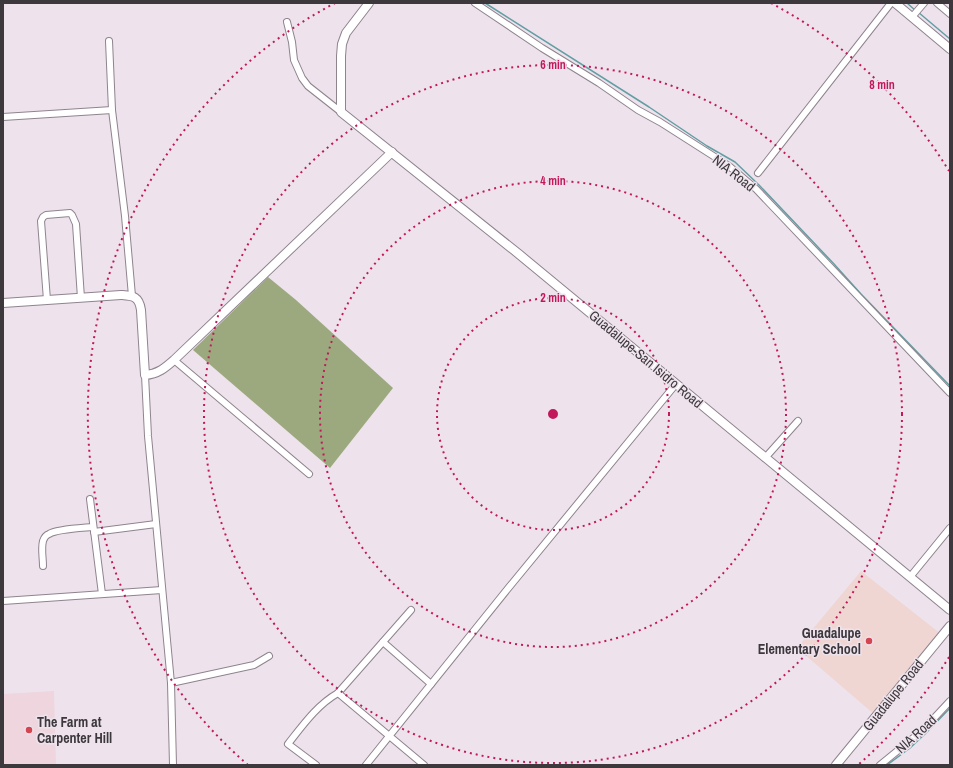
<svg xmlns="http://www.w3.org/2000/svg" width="953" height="768" font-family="'Archivo Narrow',sans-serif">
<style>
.commercial{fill:#eed5de}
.education{fill:#f0d6d2}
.forest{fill:#9ca97e}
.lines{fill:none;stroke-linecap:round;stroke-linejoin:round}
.stream{stroke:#629ea4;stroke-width:1.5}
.street-casing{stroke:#8e848d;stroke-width:8}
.secondary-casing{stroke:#8e848d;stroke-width:10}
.street{stroke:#fff;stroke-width:6}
.secondary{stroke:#fff;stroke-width:8}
.ring{fill:none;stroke:#c2185b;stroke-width:2;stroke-dasharray:2 4}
.poi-dot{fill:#d44451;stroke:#eee3ed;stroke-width:1.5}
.labels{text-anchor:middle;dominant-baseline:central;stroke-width:3;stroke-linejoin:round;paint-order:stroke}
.street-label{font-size:14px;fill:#3c383c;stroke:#eee3ed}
.poi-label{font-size:14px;font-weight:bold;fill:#3c383c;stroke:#eee3ed;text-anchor:end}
.centre{fill:#c2185b;stroke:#eee3ed;stroke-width:2}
.ring-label{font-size:12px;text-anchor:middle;font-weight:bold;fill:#c2185b;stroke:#eee3ed;stroke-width:3;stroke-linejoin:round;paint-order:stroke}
</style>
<rect width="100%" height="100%" fill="#eee3ed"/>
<polygon class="commercial" points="54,691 56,765 3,765 3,694"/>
<polygon class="education" points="861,571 941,634 875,715 797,648"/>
<polygon class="forest" points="268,277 296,300 393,388 330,468 193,350"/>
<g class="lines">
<g class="stream">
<polyline points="485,3 649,107 707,146 735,162 759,185 834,264 861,294 950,386"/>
<polyline points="907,3 916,11"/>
<polyline points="918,12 950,39"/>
<polyline points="887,765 910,748 926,733 950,708"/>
</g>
<g class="street-casing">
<g id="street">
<polyline points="475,3 542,48 599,83 638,110 660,122 729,166 756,189 950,393"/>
<polyline points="937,3 950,14"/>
<polyline points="912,17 924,3"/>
<polyline points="287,22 292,42 294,60 302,78 308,86 341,112"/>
<polyline points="109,41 112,110 125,216 132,296"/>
<polyline points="3,117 112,110"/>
<polyline points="758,173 891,3"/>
<polyline points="47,300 41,221 43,217 46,215 70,213 72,215 76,224 81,298"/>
<polyline points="174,360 309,474"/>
<polyline points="145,375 148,436 171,683 173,765"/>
<polyline points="765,458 798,421"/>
<polyline points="90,499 102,594"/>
<polyline points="94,532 156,524"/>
<path d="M 43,566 C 43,558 41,549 43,541 C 44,538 46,535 49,534 C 57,529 83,528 93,527"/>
<polyline points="910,577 950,528"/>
<polyline points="3,601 162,590"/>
<polyline points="383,642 431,684"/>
<polyline points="171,683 254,665 269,656"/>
<polyline points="338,693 424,765"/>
<path d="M 316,765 L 288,744 C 303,725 317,705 338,693 L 411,610"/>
<polyline points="366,765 510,586 676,384"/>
<polyline points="880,765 923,730 950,701"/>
</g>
</g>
<g class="secondary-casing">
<g id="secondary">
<polyline points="369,3 346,33 342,44 341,56 341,112 520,255 950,610"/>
<polyline points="895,3 950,49"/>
<path d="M 3,303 L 121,295 C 133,296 139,296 141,310 L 145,375 C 158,374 165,368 174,360 L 392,152"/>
<polyline points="836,765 950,626"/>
</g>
</g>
<use href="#street" class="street"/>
<use href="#secondary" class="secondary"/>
</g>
<g class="ring">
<circle cx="553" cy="414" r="116"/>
<circle cx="553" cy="414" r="233"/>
<circle cx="553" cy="414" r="349"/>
<path d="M949 657A465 465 0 0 1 858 765M248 765A465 465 0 0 1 335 3M771 3A465 465 0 0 1 949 171"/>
</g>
<g class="poi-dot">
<circle cx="869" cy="641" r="4"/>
<circle cx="29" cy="730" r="4"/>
</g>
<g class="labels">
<g class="street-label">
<text transform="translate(734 173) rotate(38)">NIA Road</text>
<text transform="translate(646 359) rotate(40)">Guadalupe-San Isidro Road</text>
<text transform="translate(893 695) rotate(-51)">Guadalupe Road</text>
<text transform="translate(916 734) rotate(-42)">NIA Road</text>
</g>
<g class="poi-label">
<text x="861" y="633">Guadalupe<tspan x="861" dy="16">Elementary School</tspan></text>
<text x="37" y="722" text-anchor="start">The Farm at<tspan x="37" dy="16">Carpenter Hill</tspan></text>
</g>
</g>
<circle cx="553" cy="414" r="6" class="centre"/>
<g class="ring-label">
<text x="553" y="69">6 min</text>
<text x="882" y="89">8 min</text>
<text x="553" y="185">4 min</text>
<text x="553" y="302">2 min</text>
</g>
<rect width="953" height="768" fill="none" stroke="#3c383c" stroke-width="8"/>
</svg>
